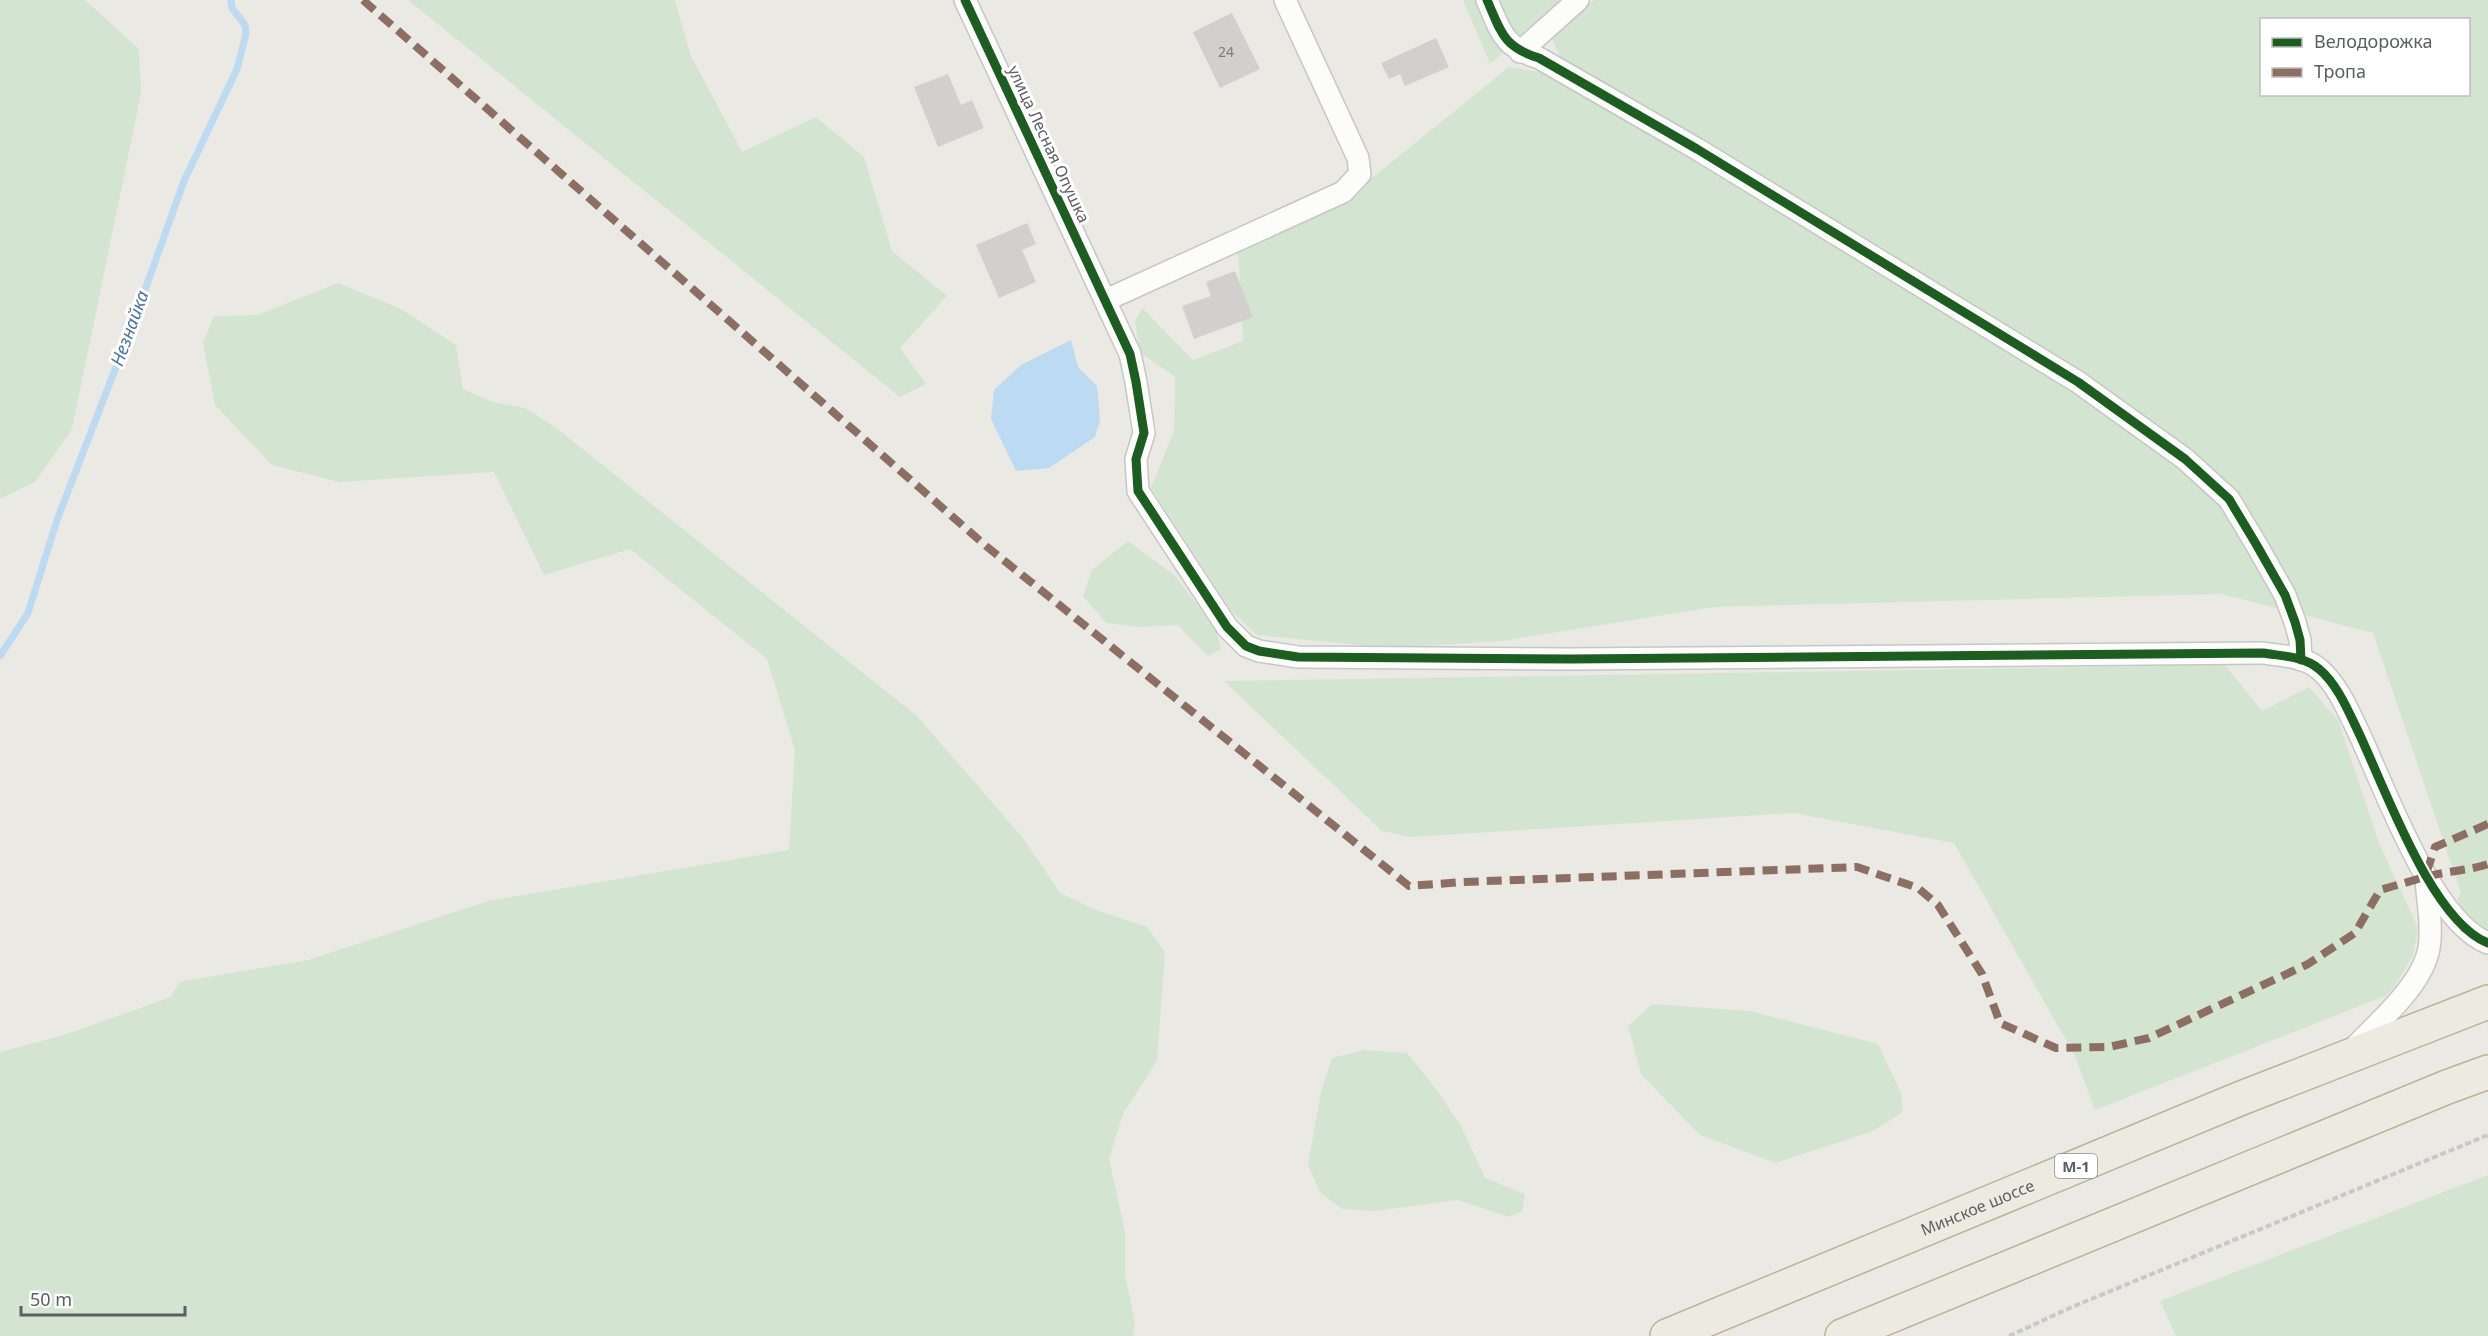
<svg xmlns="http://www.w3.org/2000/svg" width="2488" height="1336" font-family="'Noto Sans',sans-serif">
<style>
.green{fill:#d3e5d1;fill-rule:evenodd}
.water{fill:#bcdaf1}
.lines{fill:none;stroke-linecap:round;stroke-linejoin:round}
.stream{stroke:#bcdaf1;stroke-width:7}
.building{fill:#d1d0ce}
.street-casing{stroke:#c6c6c5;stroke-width:24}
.highway-casing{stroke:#beb295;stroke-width:36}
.path{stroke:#c5cac7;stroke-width:4;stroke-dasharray:6 3;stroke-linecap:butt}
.street{stroke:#fcfcfb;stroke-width:21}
.highway{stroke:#edebe1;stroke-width:33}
.quiet{stroke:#8d6e63;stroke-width:8;stroke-dasharray:15 8;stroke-linecap:butt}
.cycleway-casing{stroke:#fff;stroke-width:13}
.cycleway{stroke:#1b5e20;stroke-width:9}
.labels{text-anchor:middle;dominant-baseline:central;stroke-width:6;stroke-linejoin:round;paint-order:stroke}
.number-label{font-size:14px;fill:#7a7c7e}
.shield{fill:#fff;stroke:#8c8e91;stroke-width:1.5}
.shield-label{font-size:15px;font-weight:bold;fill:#5b5e62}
.street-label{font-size:16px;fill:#5b5e62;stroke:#fff}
.water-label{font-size:18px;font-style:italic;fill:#4775a6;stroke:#fff}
</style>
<rect width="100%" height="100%" fill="#eae9e4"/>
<g class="green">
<polygon points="0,0 85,0 139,49 141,93 72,429 35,482 0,499"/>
<polygon points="408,0 675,0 690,54 742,152 816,117 864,157 892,251 947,296 900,348 926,384 900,397"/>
<polygon points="1463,0 1562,0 1490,64"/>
<path d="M 1594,0 L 2488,0 L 2488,931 L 2463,910 L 2457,899 L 2461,893 L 2373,633 L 2222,594 L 1713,607 L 1502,641 L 1391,648 L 1257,635 L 1232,612 L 1151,488 L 1174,431 L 1175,377 L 1140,352 L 1135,321 L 1142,308 L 1193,360 L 1243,341 L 1238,249 L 1341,203 L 1509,67 L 1570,77 L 1551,37 ZM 2262,20 L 2468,20 L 2468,94 L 2262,94 Z"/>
<polygon points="338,283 401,309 456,345 463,389 493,402 525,408 555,427 917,716 1023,838 1060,893 1096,910 1147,927 1165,952 1157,1061 1123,1114 1109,1159 1125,1231 1125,1274 1135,1323 1133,1336 0,1336 0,1052 64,1035 171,997 179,982 308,960 488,901 789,850 795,750 767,659 630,549 544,575 494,472 339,482 272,465 215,405 203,343 214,316 257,315"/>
<polygon points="1128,541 1174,575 1216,629 1221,649 1208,656 1178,625 1139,627 1106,623 1083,596 1092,570"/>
<polygon points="2225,665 2262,711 2309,687 2338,720 2379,843 2418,928 2413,956 2394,987 2385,996 2095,1110 2074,1054 1954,843 1793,813 1411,837 1382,831 1224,681"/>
<polygon points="1652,1004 1750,1011 1878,1044 1901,1093 1903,1112 1873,1131 1776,1163 1700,1135 1641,1074 1628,1026"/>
<polygon points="1364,1050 1407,1053 1436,1089 1462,1128 1485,1178 1525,1194 1522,1211 1509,1217 1458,1200 1375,1211 1342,1209 1320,1192 1308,1165 1321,1092 1332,1058"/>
<polygon points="2488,1175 2488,1336 2176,1336 2160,1301"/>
</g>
<polygon class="water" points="1071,340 1078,367 1097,386 1100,420 1095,437 1049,468 1016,471 991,419 994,390 1021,365"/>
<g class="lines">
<polyline class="stream" points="0,656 28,613 57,520 136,315 184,181 237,69 246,34 245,25 232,8 231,0"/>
</g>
<g class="building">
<polygon points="1232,13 1260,69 1220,88 1193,32"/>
<polygon points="1436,38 1449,67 1405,86 1400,74 1389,79 1381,63"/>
<polygon points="948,74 961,105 972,100 984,128 938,147 914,87"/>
<polygon points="1027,223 1036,244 1022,250 1036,282 999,298 976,245"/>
<polygon points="1235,271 1253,317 1194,339 1182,306 1211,296 1206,282"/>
</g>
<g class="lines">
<g class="street-casing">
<g id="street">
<path d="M 965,0 L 1130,354 L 1136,382 L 1144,433 L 1136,459 L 1138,491 L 1227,627 L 1246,646 L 1259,651 L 1298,657 L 1571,659 L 2263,653 C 2281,656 2304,656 2319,669 C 2336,683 2347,708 2356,727 C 2384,784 2430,920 2488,943"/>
<path d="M 1487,0 C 1501,32 1503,47 1539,58 L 1697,149 L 2078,382 L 2185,459 L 2229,499 L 2256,544 L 2285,595 L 2295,622 L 2300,640 L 2301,660"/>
<polyline points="1520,52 1578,0"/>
<polyline points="1106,300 1343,192 1360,174 1358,158 1285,0"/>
<path d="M 2352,1050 C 2377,1023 2423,985 2429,948 C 2433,925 2427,901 2426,878"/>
</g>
</g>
<g class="highway-casing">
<g id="highway">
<path id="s1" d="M 1667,1336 L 2239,1099 L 2488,1002"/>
<polyline points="1842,1336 2447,1087 2488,1072"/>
</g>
</g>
<polyline class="path" points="2009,1336 2072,1307 2488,1135"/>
<use href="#street" class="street"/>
<use href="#highway" class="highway"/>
<g class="quiet">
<polyline points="363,0 986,546 1409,886 1463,882 1857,867 1918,888 1938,905 1982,974 2000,1023 2056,1048 2109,1047 2149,1038 2308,964 2355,933 2380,890 2425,877"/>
<path d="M 2488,824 L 2435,847 L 2425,877 C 2447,871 2467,871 2488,864"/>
</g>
<g class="cycleway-casing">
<g id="cycleway">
<path d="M 965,0 L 1130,354 L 1136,382 L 1144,433 L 1136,459 L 1138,491 L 1227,627 L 1246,646 L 1259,651 L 1298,657 L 1571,659 L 2263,653 C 2281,656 2304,656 2319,669 C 2336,683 2347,708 2356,727 C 2384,784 2430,920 2488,943"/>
<path d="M 1487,0 C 1501,32 1503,47 1539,58 L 1697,149 L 2078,382 L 2185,459 L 2229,499 L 2256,544 L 2285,595 L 2295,622 L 2300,640 L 2301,660"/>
</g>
</g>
<use href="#cycleway" class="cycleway"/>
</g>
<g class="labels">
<g class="number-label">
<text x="1226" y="51">24</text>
</g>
<rect class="shield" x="2055" y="1154" width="42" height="24" rx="4.5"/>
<g class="shield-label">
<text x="2076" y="1166">М-1</text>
</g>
<g class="street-label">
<text transform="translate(1049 144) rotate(65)">улица Лесная Опушка</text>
<text stroke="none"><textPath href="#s1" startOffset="336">Минское шоссе</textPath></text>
</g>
<g class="water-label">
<text transform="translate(129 328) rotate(-70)">Незнайка</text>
</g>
</g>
<rect x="2260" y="18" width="210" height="78" fill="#ffffff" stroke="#bdbfc0" stroke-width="1.5"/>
<rect x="2272" y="38" width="30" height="9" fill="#1b5e20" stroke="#bdbfc0" stroke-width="1.5"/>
<text x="2314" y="48" font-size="18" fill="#5b5e62">Велодорожка</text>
<rect x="2272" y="68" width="30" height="9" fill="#8d6e63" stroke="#bdbfc0" stroke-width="1.5"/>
<text x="2314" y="78" font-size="18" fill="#5b5e62">Тропа</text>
<path d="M21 1306v9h164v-9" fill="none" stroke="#5b5e62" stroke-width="3"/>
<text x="30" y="1306" font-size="18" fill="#5b5e62" stroke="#ffffff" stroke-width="4.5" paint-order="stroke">50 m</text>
</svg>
